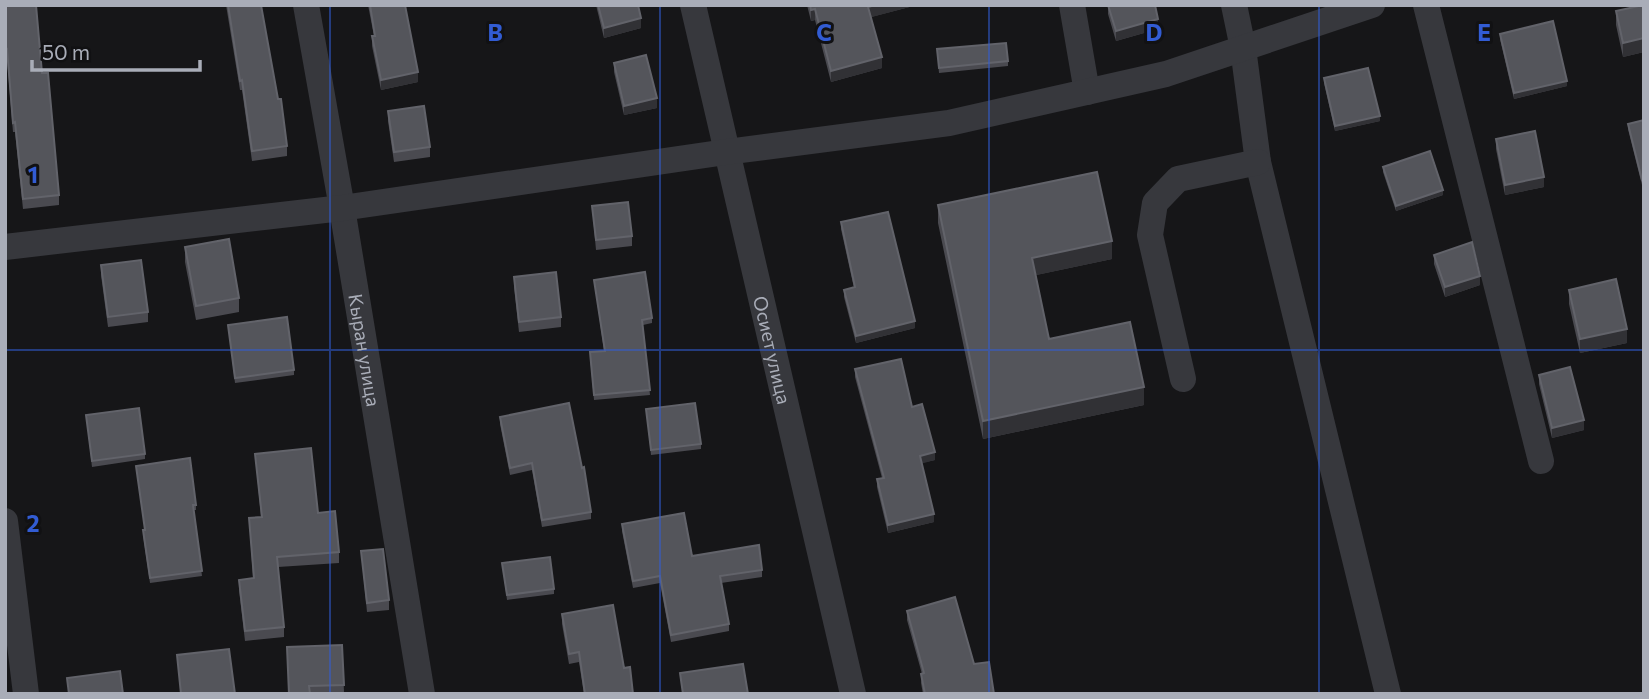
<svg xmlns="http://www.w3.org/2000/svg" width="1649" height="699" font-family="Commissioner,sans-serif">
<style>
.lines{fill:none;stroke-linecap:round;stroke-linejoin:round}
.minor{stroke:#37383d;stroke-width:26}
.wall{fill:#4a4a50}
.shaded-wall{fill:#313135}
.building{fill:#54555b;stroke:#62636a;stroke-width:2}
.grid{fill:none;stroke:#325cd3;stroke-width:2;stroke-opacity:0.55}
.labels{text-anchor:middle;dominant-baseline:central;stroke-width:6;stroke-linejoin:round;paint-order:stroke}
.street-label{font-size:19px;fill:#a9adb8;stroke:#111113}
.grid-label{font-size:23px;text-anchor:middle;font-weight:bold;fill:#325cd3;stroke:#111113;stroke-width:6;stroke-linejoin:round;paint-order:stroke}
</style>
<rect width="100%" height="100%" fill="#161618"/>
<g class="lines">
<g class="minor">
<path id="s1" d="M 306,5 L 342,208 L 422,694"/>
<path id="s2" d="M 693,5 L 853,694"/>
<polyline points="1072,5 1087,92"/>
<polyline points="1234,5 1243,48 1258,162 1388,694"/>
<polyline points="1426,5 1541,461"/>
<polyline points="5,247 342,208 726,152 949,123 1166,74 1372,5"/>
<polyline points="1183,379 1150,235 1155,203 1178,179 1258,162"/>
<polyline points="5,521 26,694"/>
</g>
</g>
<g class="wall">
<polygon points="5,5 42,73 59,195 59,205 23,209 15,132 13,132 7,59 5,59"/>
<polygon points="226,5 261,5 287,146 287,156 252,161 242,90 240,90"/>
<polygon points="368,5 405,5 418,82 381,90 372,46 372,36 374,36"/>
<polygon points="596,5 638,5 641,28 604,38"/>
<polygon points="807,5 917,5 871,17 882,68 831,82 815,20 811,21"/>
<polygon points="1108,5 1158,29 1116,41 1108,14"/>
<polygon points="1636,5 1644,5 1644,52 1623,57 1616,25 1616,11 1636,7"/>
<polygon points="1500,34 1567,86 1514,99 1500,39"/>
<polygon points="937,49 1008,61 1008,66 939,73"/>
<polygon points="614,63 657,108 624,115 614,72"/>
<polygon points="1324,78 1380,121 1335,131 1324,83"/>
<polygon points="388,111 430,147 430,157 394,162 388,121"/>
<polygon points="1644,120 1642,185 1628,129 1628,124"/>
<polygon points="1496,139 1544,187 1505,195 1496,149"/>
<polygon points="1383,167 1443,195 1396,211 1383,172"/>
<polygon points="938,205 1112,259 1036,275 1049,339 1144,405 983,439 938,223"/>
<polygon points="592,206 632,236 632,246 596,250"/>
<polygon points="841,222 915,328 856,343 844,297 844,290 854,288 841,229"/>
<polygon points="185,247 239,298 239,312 196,320 185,262"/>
<polygon points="1434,255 1480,285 1445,297 1434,264"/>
<polygon points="101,265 148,312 148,322 108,327 101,275"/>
<polygon points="514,277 561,317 561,327 519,332 514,287"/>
<polygon points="594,280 652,318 652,323 643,325 650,395 594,400 590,357 604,351"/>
<polygon points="1569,290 1627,343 1580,353 1569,304"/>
<polygon points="228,325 294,370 294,375 235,383"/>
<polygon points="855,369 912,407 935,460 921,463 934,522 888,533 877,487 877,479 882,478 855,377"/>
<polygon points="1539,375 1584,430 1552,438 1539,384"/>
<polygon points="646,409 701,444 701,449 651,455"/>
<polygon points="86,415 145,454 145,459 92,467"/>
<polygon points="500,417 591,512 591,519 542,527 532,470 510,475 500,424"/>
<polygon points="255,454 318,513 339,552 339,563 278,567 284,627 284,637 245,641 239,590 239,580 253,578 249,518 261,517"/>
<polygon points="136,466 196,505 196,510 194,510 202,576 150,583 143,535 143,530 145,530"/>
<polygon points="622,524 692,556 762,570 762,577 721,583 729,624 729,631 671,642 660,583 633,588 622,531"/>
<polygon points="361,551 389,600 389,610 367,612"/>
<polygon points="502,563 554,589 554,594 507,600"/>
<polygon points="907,611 974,664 994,694 923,694 921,683 922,674 907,620"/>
<polygon points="562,614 624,668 633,694 584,694 579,662 569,664 562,624"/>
<polygon points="342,645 344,692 289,694"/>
</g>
<g class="shaded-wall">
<polygon points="875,5 917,5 868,18 868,7"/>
<polygon points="815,9 815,20 811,21 811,10"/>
<polygon points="641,18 641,28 604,38 604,28"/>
<polygon points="1158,19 1158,29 1116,41 1116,31"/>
<polygon points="1644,38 1644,52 1623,57 1623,43"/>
<polygon points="882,57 882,68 831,82 831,71"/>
<polygon points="418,72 418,82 381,90 381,80"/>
<polygon points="1567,81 1567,86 1514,99 1514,93"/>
<polygon points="657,98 657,108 624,115 624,106"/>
<polygon points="1380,116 1380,121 1335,131 1335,126"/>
<polygon points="1544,177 1544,187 1505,195 1505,185"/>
<polygon points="1443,190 1443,195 1396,211 1396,206"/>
<polygon points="1112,241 1112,259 1032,276 1032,258"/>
<polygon points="1480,276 1480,285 1445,297 1445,287"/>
<polygon points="915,321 915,328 856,343 856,336"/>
<polygon points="1627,329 1627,343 1580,353 1580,339"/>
<polygon points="1144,387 1144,405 983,439 983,421"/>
<polygon points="1584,420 1584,430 1552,438 1552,428"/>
<polygon points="935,452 935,460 920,464 920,456"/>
<polygon points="934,514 934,522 888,533 888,525"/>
</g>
<g class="building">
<polygon points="5,5 36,5 42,73 48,73 59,195 23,199 15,122 13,123 7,49 5,50"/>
<polygon points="228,5 261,5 278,99 281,99 287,146 252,151 242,80 240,81"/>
<polygon points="370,5 405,5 418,72 381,80 372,36 375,36"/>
<polygon points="598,5 638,5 641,18 604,28"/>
<polygon points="810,5 875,5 868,7 882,57 831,71 815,9 811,10"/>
<polygon points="1108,5 1155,5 1158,19 1116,31"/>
<polygon points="1639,5 1644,5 1644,38 1623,43 1616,11 1639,6"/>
<polygon points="1553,21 1567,81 1514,93 1500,34"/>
<polygon points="1006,43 1008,61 939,68 937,49"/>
<polygon points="646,55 657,98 624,106 614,63"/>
<polygon points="1368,68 1380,116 1335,126 1324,78"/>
<polygon points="424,106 430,147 394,152 388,111"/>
<polygon points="1644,120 1644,179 1642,180 1628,124"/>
<polygon points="1535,131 1544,177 1505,185 1496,139"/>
<polygon points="1430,151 1443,190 1396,206 1383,167"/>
<polygon points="1097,172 1112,241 1032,258 1049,339 1130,322 1144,387 983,421 938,205"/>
<polygon points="628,202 632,236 596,240 592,206"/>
<polygon points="888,212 915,321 856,336 844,290 855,287 841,222"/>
<polygon points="229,239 239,298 196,306 185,247"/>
<polygon points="1472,242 1480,276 1445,287 1434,255"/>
<polygon points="141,260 148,312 108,317 101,265"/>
<polygon points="556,272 561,317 519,322 514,277"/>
<polygon points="645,272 652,318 642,320 650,390 594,395 590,352 605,351 594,280"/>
<polygon points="1616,279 1627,329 1580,339 1569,290"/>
<polygon points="287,317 294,370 235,378 228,325"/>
<polygon points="901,359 912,407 922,404 935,452 920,456 934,514 888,525 877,479 884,478 855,369"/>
<polygon points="1570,367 1584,420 1552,428 1539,375"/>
<polygon points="569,403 582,468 584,467 591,512 542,520 532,463 510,468 500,417"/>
<polygon points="695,403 701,444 651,450 646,409"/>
<polygon points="139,408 145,454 92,461 86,415"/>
<polygon points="311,448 318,513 335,511 339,552 277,557 284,627 245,631 239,580 254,578 249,518 262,517 255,454"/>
<polygon points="190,458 196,505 193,505 202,571 150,578 143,530 145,530 136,466"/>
<polygon points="684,513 692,556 759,545 762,570 720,576 729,624 671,635 660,576 633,581 622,524"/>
<polygon points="383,549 389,600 367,603 361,551"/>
<polygon points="550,557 554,589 507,595 502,563"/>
<polygon points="955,597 974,664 989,662 994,694 925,694 921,674 924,673 907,611"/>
<polygon points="613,605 624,668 630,667 633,694 585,694 579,652 569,654 562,614"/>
<polygon points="342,645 344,685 309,686 310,694 289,694 287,647"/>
<polygon points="229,649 235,694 181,694 177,655"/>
<polygon points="743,664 748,694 683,694 680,673"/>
<polygon points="120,671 123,694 69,694 67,678"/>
</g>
<path class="grid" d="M 330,5 L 330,694M 660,5 L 660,694M 989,5 L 989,694M 1319,5 L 1319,694M 5,350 L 1644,350"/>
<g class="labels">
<g class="street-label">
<text stroke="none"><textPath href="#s1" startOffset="350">Кыран улица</textPath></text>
<text stroke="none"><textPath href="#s2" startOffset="354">Осиет улица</textPath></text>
</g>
</g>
<g class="grid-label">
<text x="495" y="41">B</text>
<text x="824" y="41">C</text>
<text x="1154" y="41">D</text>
<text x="1484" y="41">E</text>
<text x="33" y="183">1</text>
<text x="33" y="532">2</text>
</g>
<rect width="1649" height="699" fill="none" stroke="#a9adb8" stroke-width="14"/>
<path d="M32 60v10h168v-10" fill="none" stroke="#a9adb8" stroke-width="3.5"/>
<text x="42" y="60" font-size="21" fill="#a9adb8" stroke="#111113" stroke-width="5" paint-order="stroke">50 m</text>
</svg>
